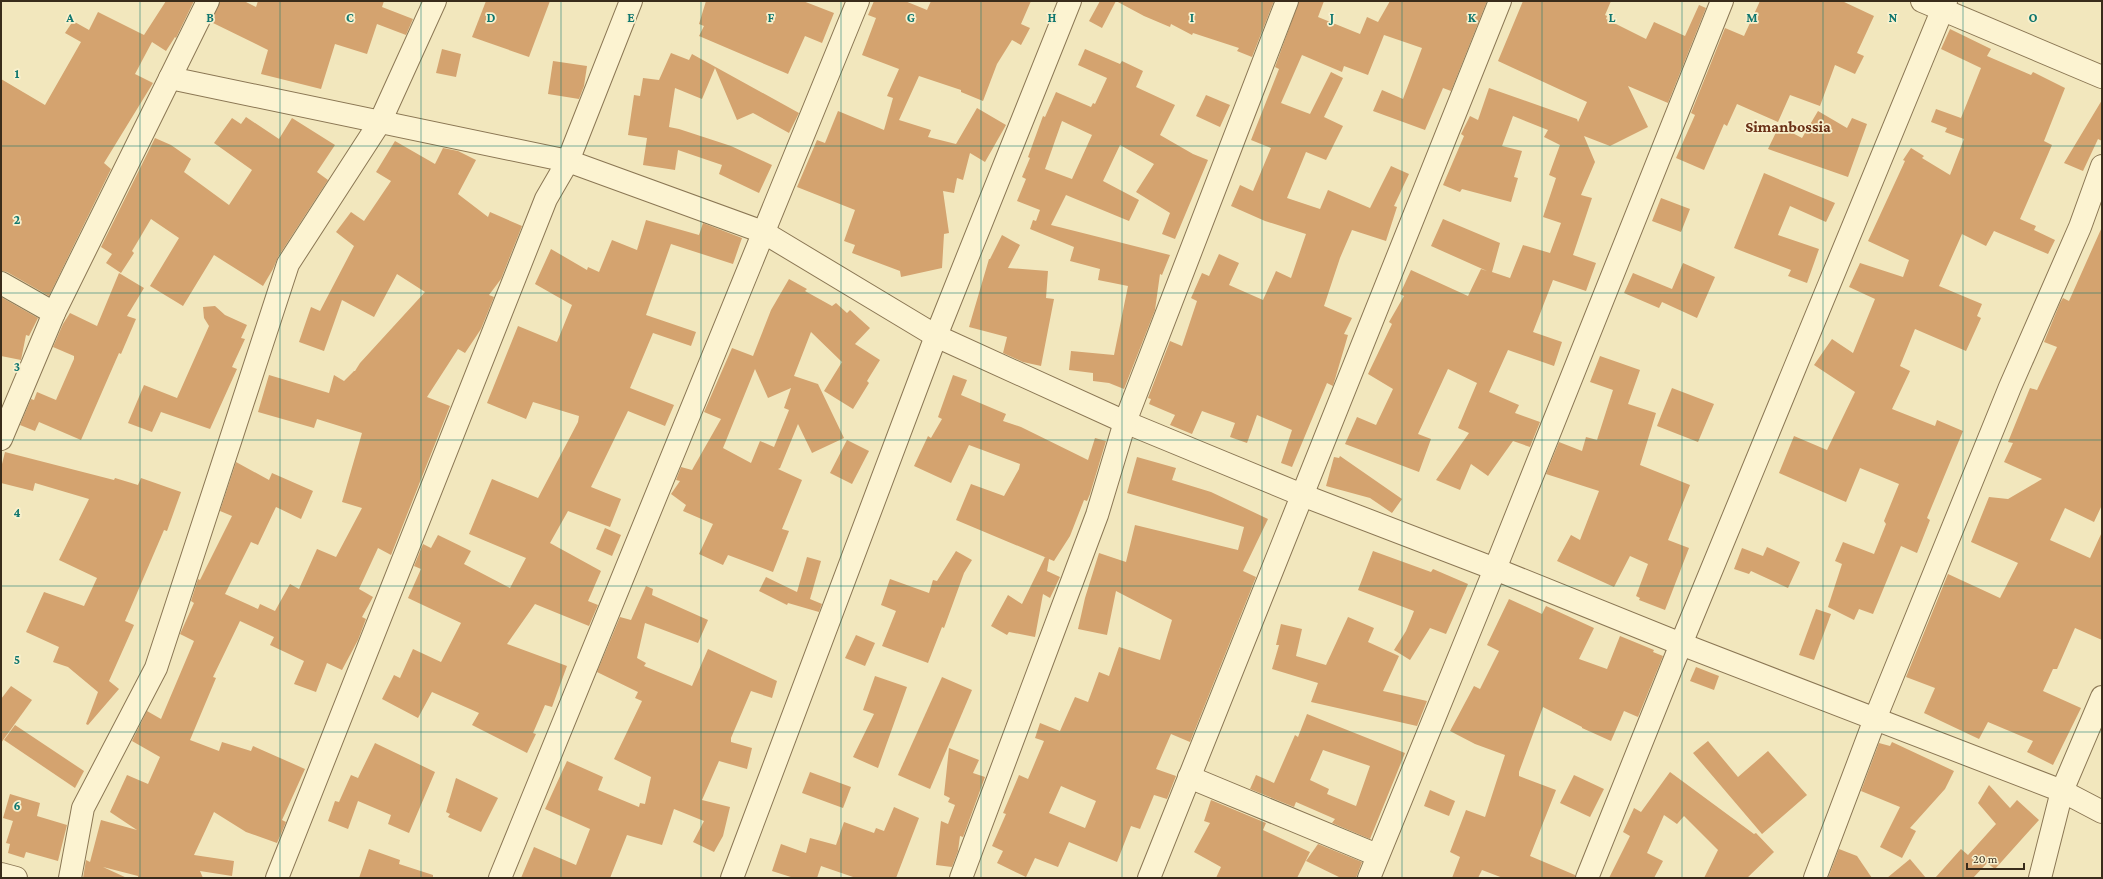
<svg xmlns="http://www.w3.org/2000/svg" width="2103" height="879" font-family="'Crimson Pro',serif">
<style>
.building{fill:#d4a36f;fill-rule:evenodd}
.lines{fill:none;stroke-linecap:round;stroke-linejoin:round}
.minor-casing{stroke:#8b7754;stroke-width:24}
.minor{stroke:#fcf3d1;stroke-width:22}
.grid{fill:none;stroke:#0f766e;stroke-width:1;stroke-opacity:0.55}
.labels{text-anchor:middle;dominant-baseline:central;stroke-width:3.5;stroke-linejoin:round;paint-order:stroke}
.district-label{font-size:16px;font-weight:bold;fill:#6a3016;stroke:#f8f0cd}
.grid-label{font-size:13px;text-anchor:middle;font-weight:bold;fill:#0f766e;stroke:#f8f0cd;stroke-width:3.5;stroke-linejoin:round;paint-order:stroke}
</style>
<rect width="100%" height="100%" fill="#f2e7bd"/>
<g class="building">
<polygon points="166,1 194,1 176,38 175,37 166,51 152,42 135,74 153,83 104,163 111,169 49,296 7,272 1,271 1,79 45,105 81,42 65,33 73,21 89,30 98,12 144,35"/>
<polygon points="220,1 244,1 256,7 258,1 384,1 382,7 413,19 406,35 377,24 367,54 335,44 321,89 261,74 268,50 211,22"/>
<polygon points="486,1 550,1 529,57 472,37"/>
<polygon points="706,1 803,1 834,13 822,43 805,36 788,74 699,36 704,26 699,24"/>
<polygon points="874,1 905,1 927,10 931,1 1031,1 1021,24 1030,28 1021,45 1012,40 997,64 983,101 961,92 961,90 919,76 899,120 931,130 928,137 956,144 977,108 1006,125 985,162 970,153 963,180 957,178 954,193 943,191 949,233 944,234 942,268 901,277 900,271 852,253 855,245 844,241 855,210 797,187 817,140 825,143 838,111 884,130 893,98 887,96 899,69 862,55 876,18 868,15"/>
<polygon points="1100,1 1274,1 1252,57 1237,51 1239,48 1193,33 1192,35 1171,24 1170,27 1144,16 1116,1 1102,28 1089,21"/>
<polygon points="1299,1 1324,1 1318,17 1360,34 1367,17 1378,22 1390,1 1487,1 1451,91 1443,88 1425,130 1373,111 1382,90 1403,99 1422,48 1384,35 1368,75 1344,66 1342,72 1302,55 1281,103 1310,114 1331,72 1343,78 1324,117 1343,126 1326,160 1306,152 1287,198 1320,209 1328,190 1370,208 1391,166 1409,174 1394,206 1397,207 1386,241 1352,230 1340,258 1324,306 1352,318 1344,334 1348,335 1333,386 1327,383 1292,467 1281,463 1292,430 1257,415 1247,443 1230,437 1235,423 1202,411 1192,434 1170,425 1175,415 1149,404 1151,399 1148,398 1170,341 1182,346 1197,301 1191,298 1202,273 1209,276 1219,254 1239,263 1229,285 1263,300 1276,271 1291,278 1306,234 1265,221 1231,206 1240,185 1253,191 1271,148 1251,140 1279,69 1275,67"/>
<polygon points="1523,1 1611,1 1605,15 1607,16 1606,19 1646,39 1654,22 1685,36 1699,5 1706,8 1668,103 1628,86 1648,127 1610,146 1584,136 1595,162 1581,195 1592,198 1573,255 1596,263 1586,291 1553,280 1533,332 1562,342 1554,366 1508,350 1489,392 1519,405 1515,413 1540,422 1530,447 1513,441 1488,476 1471,464 1460,490 1436,480 1469,433 1458,428 1477,383 1448,369 1418,434 1431,439 1419,472 1345,444 1357,417 1376,425 1393,389 1368,374 1392,324 1389,322 1404,296 1400,294 1411,270 1468,296 1481,269 1487,271 1431,246 1443,219 1500,243 1492,272 1510,278 1523,245 1550,253 1561,223 1543,217 1556,178 1549,175 1560,145 1544,137 1548,130 1513,116 1502,146 1522,151 1514,177 1518,178 1511,202 1462,189 1460,192 1443,185 1464,136 1461,134 1470,116 1478,120 1489,88 1577,119 1578,122 1587,102 1498,61"/>
<polygon points="1760,1 1842,1 1874,16 1857,53 1864,56 1855,74 1835,65 1820,106 1790,95 1778,122 1737,104 1727,126 1724,124 1704,170 1676,158 1695,115 1691,113 1725,28 1744,36"/>
<polygon points="1950,29 1991,49 1987,56 2031,75 2033,72 2065,88 2044,141 2052,145 2020,219 2036,226 2034,230 2055,240 2048,254 1994,231 1986,246 1962,234 1939,286 1982,304 1977,316 1981,318 1966,351 1915,329 1900,366 1910,371 1892,409 1935,426 1937,420 1963,431 1927,518 1930,520 1917,553 1901,546 1873,614 1859,609 1854,620 1828,607 1842,564 1835,561 1843,542 1874,554 1886,524 1884,521 1899,484 1860,468 1846,502 1779,473 1794,436 1827,450 1855,392 1814,365 1832,339 1853,353 1875,299 1849,287 1860,263 1903,277 1909,260 1868,241 1905,161 1903,160 1911,148 1924,156 1922,158 1950,175 1964,139 1945,132 1947,128 1931,122 1936,109 1961,118 1981,68 1941,49"/>
<polygon points="442,49 461,54 456,77 436,73"/>
<path d="M 1085,49 L 1120,64 L 1122,61 L 1143,71 L 1136,87 L 1175,105 L 1160,135 L 1193,154 L 1208,160 L 1175,239 L 1162,234 L 1170,213 L 1136,192 L 1154,164 L 1120,145 L 1103,181 L 1139,200 L 1129,221 L 1066,195 L 1051,225 L 1170,255 L 1162,275 L 1160,274 L 1155,310 L 1124,389 L 1109,383 L 1093,381 L 1093,373 L 1069,370 L 1071,351 L 1114,355 L 1128,286 L 1098,280 L 1100,269 L 1070,261 L 1074,247 L 1030,229 L 1033,220 L 1036,221 L 1040,210 L 1017,201 L 1026,179 L 1022,177 L 1030,158 L 1028,157 L 1043,116 L 1045,117 L 1056,92 L 1091,107 L 1093,103 L 1095,104 L 1107,78 L 1078,65 ZM 1062,121 L 1092,135 L 1072,179 L 1045,169 Z"/>
<polygon points="671,53 689,60 692,54 799,113 789,133 753,113 737,120 715,68 702,99 675,88 669,127 679,129 731,146 772,165 759,193 719,174 722,165 678,150 675,170 643,165 647,138 628,135 634,95 640,96 643,78 659,80"/>
<polygon points="553,61 587,66 584,86 579,99 548,94"/>
<polygon points="1206,95 1230,105 1220,127 1196,116"/>
<polygon points="2102,100 2102,141 2098,139 2083,171 2064,163"/>
<polygon points="1818,111 1847,128 1852,118 1867,124 1848,177 1768,149 1779,126 1802,138"/>
<polygon points="246,117 279,139 292,118 335,145 317,172 328,180 278,257 273,269 263,286 214,255 183,306 150,286 179,238 151,219 132,251 134,253 121,273 106,263 112,254 101,247 155,138 171,145 191,159 184,172 229,205 252,170 214,143 232,118 241,124"/>
<polygon points="395,141 435,164 443,148 458,151 476,160 458,194 488,217 490,212 522,226 501,279 489,295 494,297 481,329 465,353 458,349 427,397 450,406 391,555 378,548 359,589 373,597 362,617 366,619 358,640 342,670 327,663 316,692 294,684 304,661 270,645 274,637 240,621 213,677 216,678 190,740 219,751 222,742 251,751 253,746 305,769 282,820 286,822 281,834 277,843 246,832 214,812 194,855 234,861 232,876 200,871 203,878 138,878 138,876 103,867 127,878 83,878 86,860 90,862 101,820 137,830 110,812 127,775 148,784 160,757 132,741 147,711 161,719 194,641 180,634 194,603 191,601 198,579 200,580 232,516 220,511 236,462 269,480 272,473 313,491 301,519 276,507 258,545 251,542 225,594 258,609 260,604 275,611 290,584 299,589 317,549 336,557 362,508 342,502 362,433 317,419 314,428 258,412 269,375 329,393 334,375 344,381 354,371 355,371 360,363 425,292 397,274 374,317 342,300 324,351 299,342 311,307 320,311 354,246 336,232 351,212 364,221 391,181 376,172"/>
<polygon points="1764,173 1835,203 1826,222 1790,206 1778,235 1819,249 1807,283 1788,276 1791,270 1734,248"/>
<polygon points="1661,198 1690,209 1681,232 1652,221"/>
<polygon points="646,220 699,235 703,223 742,238 733,264 671,244 646,315 696,332 691,346 653,333 630,388 674,405 665,426 628,411 591,487 621,499 610,527 568,511 550,543 601,571 588,601 598,605 589,626 535,604 507,644 567,666 552,707 545,705 533,733 536,734 527,753 472,725 479,713 432,692 418,718 382,699 394,675 400,678 413,649 441,662 461,623 408,598 421,569 414,566 423,544 431,548 438,535 471,551 464,564 510,588 526,558 469,534 492,479 538,498 578,422 579,416 533,402 526,419 487,403 518,326 557,342 572,305 535,284 551,249 587,270 588,267 599,272 612,240 637,250"/>
<polygon points="2102,227 2102,505 2094,522 2065,508 2050,540 2090,558 2102,532 2102,640 2075,628 2057,669 2053,669 2043,691 2081,708 2053,765 2027,752 2033,741 1988,722 1979,739 1924,713 1935,688 1906,677 1948,574 2000,598 2018,563 1971,542 1989,497 2008,499 2042,479 2004,462 2013,443 2008,442 2030,388 2037,390 2057,347 2044,342 2060,303 2063,298 2069,301"/>
<polygon points="1002,235 1020,245 1008,268 1048,271 1046,298 1054,299 1041,366 1023,362 1003,353 1007,337 969,327 989,259 990,259"/>
<polygon points="1683,263 1715,277 1697,318 1662,302 1659,308 1624,293 1633,273 1672,289"/>
<polygon points="119,273 144,288 127,316 136,319 121,354 119,353 81,440 39,422 35,431 20,425 31,399 34,400 37,392 56,400 74,359 74,356 53,347 63,324 70,313 97,326"/>
<path d="M 789,279 L 807,289 L 805,291 L 832,306 L 836,303 L 847,313 L 850,310 L 870,328 L 855,344 L 880,360 L 867,381 L 869,383 L 853,409 L 824,391 L 842,362 L 811,332 L 794,376 L 818,384 L 844,438 L 812,453 L 798,424 L 780,468 L 778,469 L 802,480 L 782,529 L 789,531 L 773,572 L 728,555 L 723,565 L 699,554 L 713,524 L 683,511 L 686,505 L 671,494 L 680,481 L 676,480 L 681,467 L 692,470 L 721,419 L 704,412 L 732,348 L 753,356 L 771,310 ZM 755,369 L 768,398 L 791,388 L 784,408 L 789,410 L 774,447 L 760,441 L 751,463 L 723,448 Z"/>
<polygon points="1,297 38,318 29,336 26,335 21,360 1,356"/>
<polygon points="215,306 225,315 247,325 241,338 245,339 232,367 237,369 210,429 161,412 152,432 128,423 144,385 177,398 209,326 204,318 203,307"/>
<polygon points="1600,356 1640,370 1628,404 1656,413 1640,465 1690,485 1668,540 1689,548 1665,610 1639,600 1640,598 1636,596 1648,564 1630,556 1614,587 1557,561 1571,535 1580,540 1599,491 1546,474 1559,442 1582,451 1586,437 1597,440 1613,390 1590,382"/>
<polygon points="953,375 967,380 961,395 1006,414 1003,421 1021,427 1088,460 1095,438 1106,441 1090,494 1087,501 1084,500 1070,536 1054,561 1049,559 1047,571 1060,577 1050,598 1043,594 1035,637 1009,632 1007,635 991,626 1008,595 1022,604 1045,557 1047,558 956,520 971,484 1004,496 1019,469 1020,464 969,445 951,483 914,466 928,436 931,438 942,419 938,417"/>
<polygon points="1672,388 1714,404 1698,442 1657,426"/>
<polygon points="847,440 869,451 852,484 830,473"/>
<polygon points="5,452 114,480 115,478 138,485 141,478 181,492 167,531 164,530 125,621 134,625 109,681 119,689 88,725 86,724 98,692 68,667 53,662 59,647 26,632 44,592 84,606 97,578 59,560 89,499 35,483 33,491 1,483 1,468"/>
<polygon points="1340,456 1402,499 1392,513 1370,498 1326,486 1334,457 1339,458"/>
<path d="M 1137,457 L 1176,468 L 1172,480 L 1211,492 L 1268,519 L 1243,571 L 1256,577 L 1190,742 L 1171,734 L 1156,769 L 1176,776 L 1167,799 L 1154,795 L 1140,829 L 1131,826 L 1117,862 L 1069,842 L 1058,867 L 1035,858 L 1026,877 L 997,863 L 1003,851 L 992,846 L 1006,814 L 1003,813 L 1019,775 L 1028,779 L 1044,741 L 1035,738 L 1040,723 L 1060,731 L 1075,697 L 1088,702 L 1099,672 L 1109,676 L 1119,647 L 1160,660 L 1172,620 L 1116,591 L 1107,635 L 1078,629 L 1085,598 L 1099,553 L 1126,562 L 1135,525 L 1238,550 L 1244,527 L 1127,493 ZM 1061,786 L 1096,801 L 1085,828 L 1049,813 Z"/>
<polygon points="605,528 621,535 612,556 596,549"/>
<polygon points="1767,547 1800,562 1788,588 1751,571 1749,574 1734,569 1742,548 1763,556"/>
<polygon points="956,551 972,560 964,573 944,628 942,627 928,663 882,646 896,611 881,605 890,579 929,593 933,580 937,581"/>
<polygon points="1373,551 1431,572 1433,569 1468,584 1446,634 1430,628 1410,660 1394,650 1406,631 1414,611 1358,590"/>
<polygon points="807,557 821,561 810,599 822,604 819,612 788,603 787,605 759,591 766,577 797,592"/>
<polygon points="646,586 653,589 652,595 708,620 698,643 645,623 637,658 646,663 644,666 692,686 708,649 777,681 772,698 751,691 731,738 731,742 752,748 747,769 719,761 702,800 730,807 723,836 714,852 693,842 704,821 674,809 662,845 627,835 610,878 521,878 534,847 576,865 590,829 545,809 567,761 603,777 598,790 639,807 640,803 645,804 651,777 614,759 642,701 635,698 638,692 597,672 620,617 631,620"/>
<polygon points="1509,599 1542,614 1546,606 1594,628 1579,659 1607,669 1620,636 1654,650 1653,652 1663,656 1638,717 1624,711 1611,741 1582,728 1582,727 1543,707 1519,772 1519,776 1556,790 1530,856 1575,875 1575,878 1503,878 1482,870 1478,878 1452,878 1460,857 1450,852 1466,810 1485,817 1505,755 1475,744 1450,731 1474,686 1480,689 1499,651 1487,645"/>
<polygon points="1816,609 1831,614 1814,660 1799,655"/>
<polygon points="1348,617 1374,628 1368,642 1399,656 1383,691 1427,701 1417,726 1311,702 1318,683 1272,669 1279,645 1276,645 1281,624 1302,629 1296,656 1326,665"/>
<polygon points="856,635 875,643 865,666 845,658"/>
<polygon points="1696,667 1719,676 1714,690 1690,681"/>
<polygon points="875,676 907,687 878,768 853,757 874,714 863,710"/>
<polygon points="942,677 972,690 930,789 898,775"/>
<polygon points="11,686 32,700 1,743 1,699"/>
<path d="M 1307,714 L 1405,753 L 1370,839 L 1332,823 L 1335,819 L 1296,802 L 1294,807 L 1250,789 L 1256,775 L 1274,783 L 1295,735 L 1298,737 ZM 1323,750 L 1370,766 L 1356,806 L 1327,794 L 1329,789 L 1310,780 Z"/>
<polygon points="15,725 84,771 75,788 4,740"/>
<polygon points="1708,741 1738,777 1768,751 1807,795 1762,834 1693,753"/>
<polygon points="1892,742 1954,771 1945,789 1910,828 1916,831 1902,858 1880,847 1900,807 1861,791 1879,743 1890,746"/>
<polygon points="375,743 435,772 409,833 388,824 391,815 358,801 348,829 328,821 335,801 339,802 351,775 358,778"/>
<polygon points="949,748 979,760 973,773 985,777 963,837 960,836 958,851 952,867 936,865 941,821 948,824 955,805 948,802 950,798 944,795"/>
<polygon points="810,772 851,787 843,808 802,793"/>
<polygon points="1670,772 1754,834 1756,833 1774,852 1747,878 1704,878 1718,850 1684,816 1677,824 1664,815 1647,853 1663,861 1654,878 1609,878 1630,836 1623,832 1634,808 1641,812"/>
<polygon points="1574,775 1604,789 1590,817 1560,803"/>
<polygon points="456,778 498,798 481,832 448,817 450,814 446,812"/>
<polygon points="1989,785 2010,808 2017,800 2039,820 1995,869 1987,863 1973,878 1935,878 1961,849 1968,855 1996,824 1978,803"/>
<polygon points="1430,790 1455,801 1449,816 1424,806"/>
<polygon points="10,794 40,803 37,816 67,825 58,861 26,852 24,858 8,853 10,844 6,843 13,821 3,818"/>
<polygon points="1211,800 1266,823 1263,830 1310,852 1297,878 1216,878 1221,867 1194,852 1210,823 1204,821"/>
<polygon points="894,807 919,818 896,878 856,878 821,866 817,878 794,878 772,871 781,844 806,853 810,838 836,845 844,822 874,833 876,828 884,831"/>
<polygon points="1318,844 1362,862 1356,878 1341,878 1306,861"/>
<polygon points="369,849 400,860 399,864 433,875 433,878 359,878"/>
<polygon points="1839,849 1857,856 1872,878 1828,878"/>
<polygon points="1910,859 1926,878 1887,878"/>
</g>
<g class="lines">
<g class="minor-casing">
<g id="minor">
<polyline points="1922,1 2102,77"/>
<polyline points="170,78 568,161 763,232 936,336 1125,422 1302,495 1495,569 1681,644 2062,791 2102,812"/>
<polyline points="1,283 54,313"/>
<polyline points="1,439 54,313 208,1"/>
<polyline points="1189,777 1377,855"/>
<polyline points="1,874 16,878"/>
<polyline points="70,878 83,808 156,668 288,264 380,122 435,1"/>
<polyline points="277,878 546,199 568,161 631,1"/>
<polyline points="500,878 858,1"/>
<polyline points="732,878 936,336 1070,1"/>
<polyline points="961,878 1097,515 1125,422 1287,1"/>
<polyline points="1149,878 1500,1"/>
<polyline points="1369,878 1495,569 1722,1"/>
<polyline points="1587,878 1681,644 1946,1"/>
<polyline points="1815,878 1875,719 2010,387 2080,227 2102,166"/>
<polyline points="2040,878 2062,791 2102,697"/>
</g>
</g>
<use href="#minor" class="minor"/>
</g>
<path class="grid" d="M 140,1 L 140,878M 280,1 L 280,878M 421,1 L 421,878M 561,1 L 561,878M 701,1 L 701,878M 841,1 L 841,878M 981,1 L 981,878M 1122,1 L 1122,878M 1262,1 L 1262,878M 1402,1 L 1402,878M 1542,1 L 1542,878M 1682,1 L 1682,878M 1823,1 L 1823,878M 1963,1 L 1963,878M 1,146 L 2102,146M 1,293 L 2102,293M 1,440 L 2102,440M 1,586 L 2102,586M 1,732 L 2102,732"/>
<g class="labels">
<g class="district-label">
<text x="1788" y="126">Simanbossia</text>
</g>
</g>
<g class="grid-label">
<text x="70" y="22">A</text>
<text x="210" y="22">B</text>
<text x="350" y="22">C</text>
<text x="491" y="22">D</text>
<text x="631" y="22">E</text>
<text x="771" y="22">F</text>
<text x="911" y="22">G</text>
<text x="1052" y="22">H</text>
<text x="1192" y="22">I</text>
<text x="1332" y="22">J</text>
<text x="1472" y="22">K</text>
<text x="1612" y="22">L</text>
<text x="1752" y="22">M</text>
<text x="1893" y="22">N</text>
<text x="2033" y="22">O</text>
<text x="17" y="78">1</text>
<text x="17" y="224">2</text>
<text x="17" y="371">3</text>
<text x="17" y="517">4</text>
<text x="17" y="664">5</text>
<text x="17" y="810">6</text>
</g>
<rect width="2103" height="879" fill="none" stroke="#392c1b" stroke-width="4"/>
<path d="M1967 863v6h57v-6" fill="none" stroke="#392c1b" stroke-width="2"/>
<text x="1973" y="863" font-size="12" fill="#392c1b" stroke="#f8f0cd" stroke-width="3" paint-order="stroke">20 m</text>
</svg>
